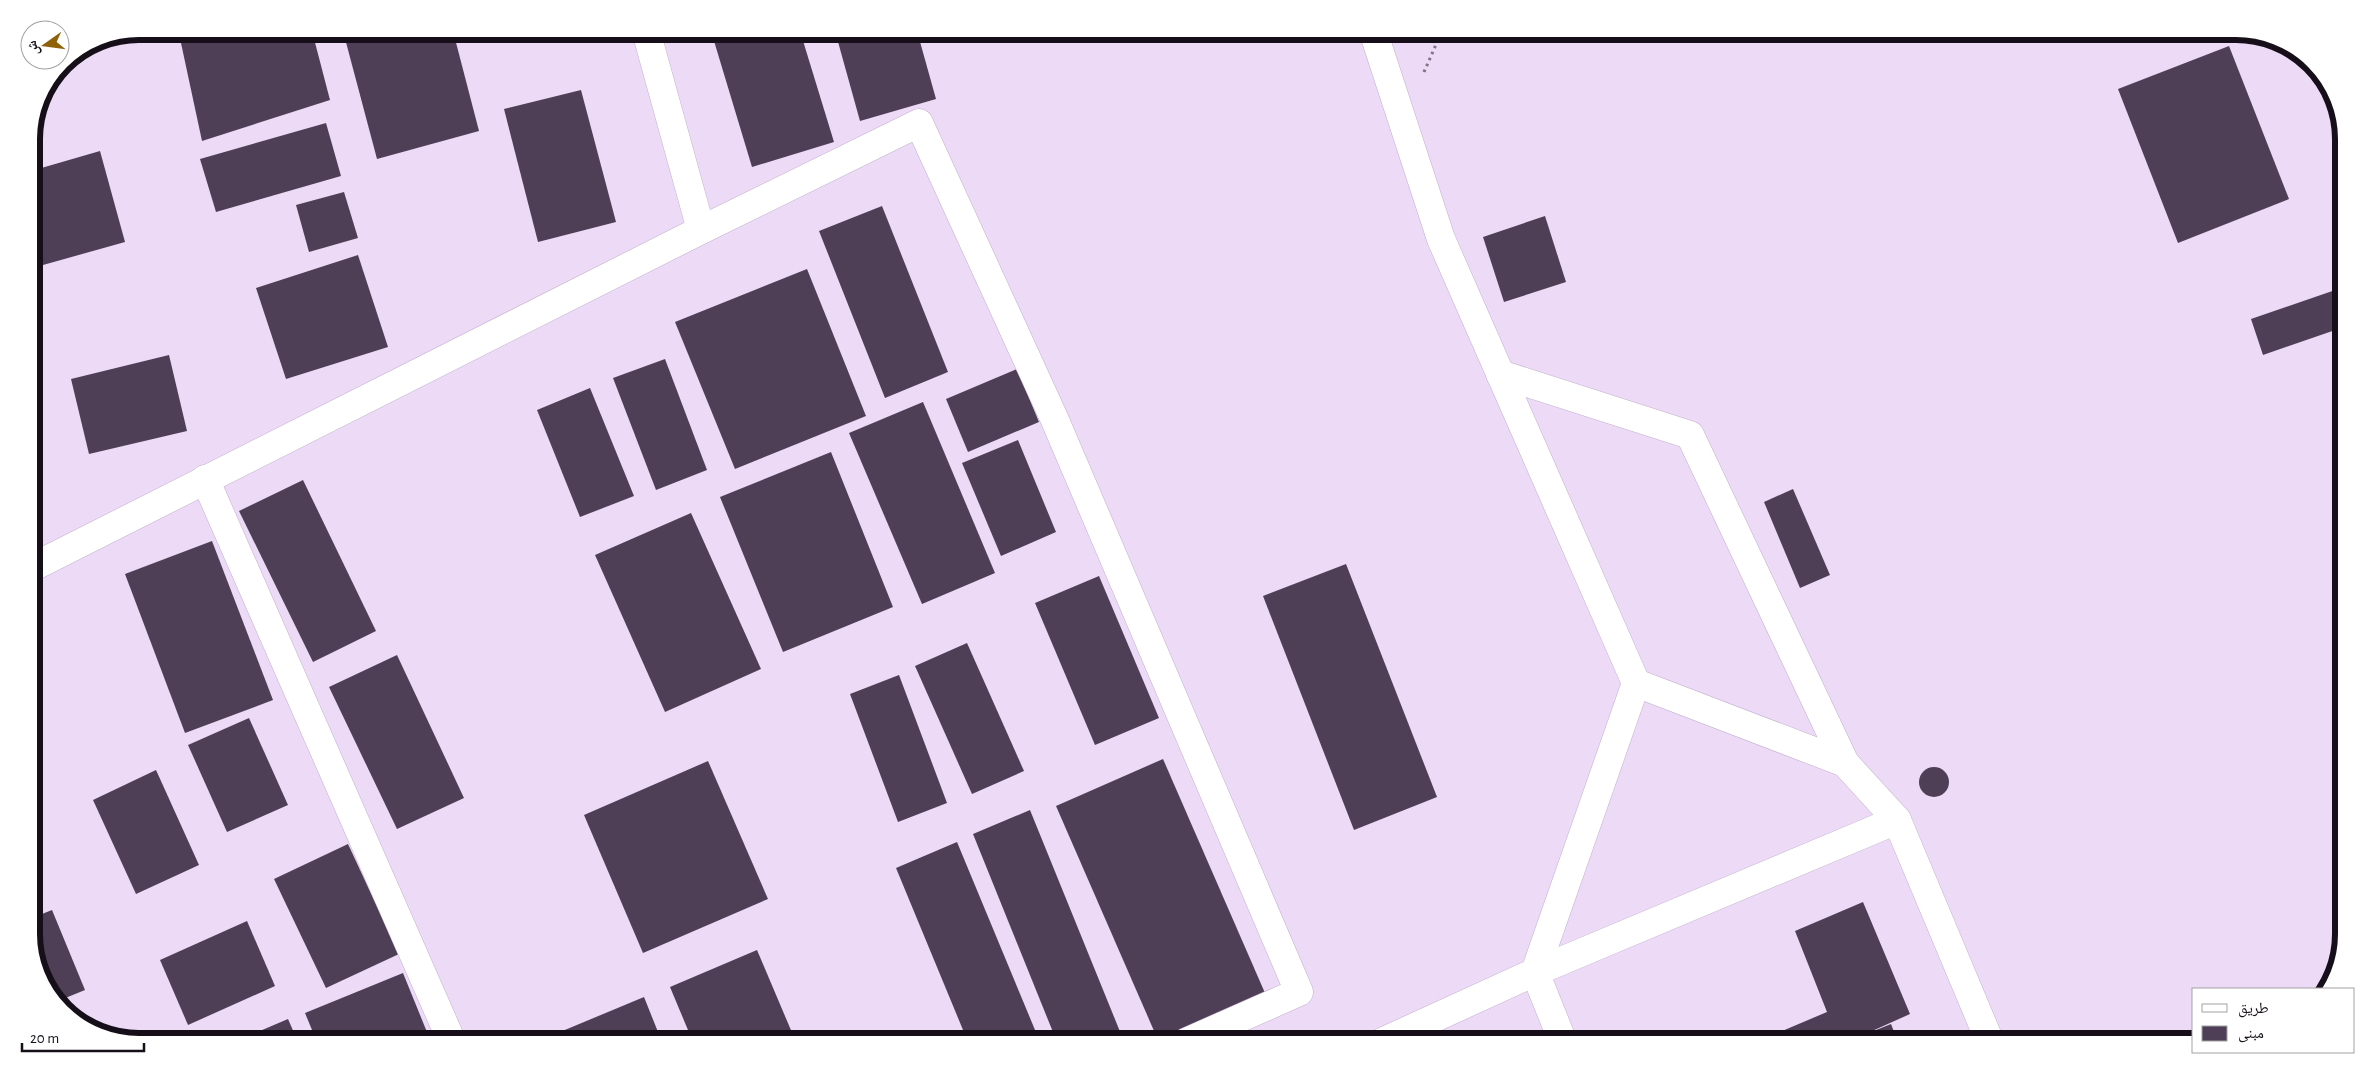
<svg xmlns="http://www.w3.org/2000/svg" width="2375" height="1073" font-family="'Alegreya Sans','Noto Naskh Arabic',sans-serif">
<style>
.building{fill:#4e3f56}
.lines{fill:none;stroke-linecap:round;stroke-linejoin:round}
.minor-casing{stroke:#c2b1cc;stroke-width:29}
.path{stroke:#7e7285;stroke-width:3;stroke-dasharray:2.5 4;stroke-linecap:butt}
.minor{stroke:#fff;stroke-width:28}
.rim{fill:none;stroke:#160f19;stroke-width:6}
</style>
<rect width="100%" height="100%" fill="#ecdaf6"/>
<g class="building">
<polygon points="205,31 312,31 330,100 202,141 181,43"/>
<polygon points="343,31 453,31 479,131 377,159"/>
<polygon points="711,31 800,31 834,142 752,167"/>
<polygon points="835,31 917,31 936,99 860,121"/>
<polygon points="2229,46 2289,199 2178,243 2118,89"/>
<polygon points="581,90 616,222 538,242 504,109"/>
<polygon points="326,123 341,176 216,212 200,159"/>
<polygon points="100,151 125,242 43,265 31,226 31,171"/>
<polygon points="344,192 358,238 309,252 296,205"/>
<polygon points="882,206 948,372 885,398 819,231"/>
<polygon points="1545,216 1566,282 1504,302 1483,237"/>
<polygon points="358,255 388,347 286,379 256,288"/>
<polygon points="807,269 866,416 735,469 675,322"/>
<polygon points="2344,287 2344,327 2263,355 2251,319"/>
<polygon points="169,355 187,431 89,454 71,379"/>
<polygon points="665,359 707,470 656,490 613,378"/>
<polygon points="1017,369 1039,422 968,452 946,399"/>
<polygon points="590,388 634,496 580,517 537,410"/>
<polygon points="923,402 995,573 922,604 849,433"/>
<polygon points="1018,440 1056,532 1001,556 962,463"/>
<polygon points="831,452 893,607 783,652 720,497"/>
<polygon points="303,480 376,631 313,662 239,511"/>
<polygon points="1793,489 1830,575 1800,588 1764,502"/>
<polygon points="691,513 761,669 665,712 595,555"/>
<polygon points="212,541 273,700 185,733 125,574"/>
<polygon points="1346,564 1437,797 1354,830 1263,596"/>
<polygon points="1099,576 1159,718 1095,745 1035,603"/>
<polygon points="967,643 1024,771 972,794 915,666"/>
<polygon points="397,655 464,798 397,829 329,687"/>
<polygon points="899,675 947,803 898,822 850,694"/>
<polygon points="249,718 288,805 227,832 188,745"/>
<polygon points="1163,759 1265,993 1158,1040 1056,806"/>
<polygon points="708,761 768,899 643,953 584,815"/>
<circle cx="1934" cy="782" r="15"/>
<polygon points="156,770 199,865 136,894 93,800"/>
<polygon points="1030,810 1123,1039 1116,1042 1057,1042 973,834"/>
<polygon points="957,842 1040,1042 968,1042 896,868"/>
<polygon points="348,844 399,954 326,988 274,879"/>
<polygon points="1863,902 1910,1014 1861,1036 1891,1024 1898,1042 1756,1042 1827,1012 1795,931"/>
<polygon points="52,910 85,990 58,1001 50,994 32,941 32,918"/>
<polygon points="247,921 275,986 188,1025 160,960"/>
<polygon points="757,950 796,1042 693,1042 670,987"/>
<polygon points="403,973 431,1042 317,1042 305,1013"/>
<polygon points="644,997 662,1042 536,1042"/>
<polygon points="288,1019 298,1042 234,1042"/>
</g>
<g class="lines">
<g class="minor-casing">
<g id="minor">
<polyline points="646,31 701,230"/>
<polyline points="1373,31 1441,239 1636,683 1535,972 1563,1042"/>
<polyline points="1500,374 1690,435 1845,763"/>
<polyline points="205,479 452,1042"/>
<polyline points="31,568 701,230 919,123 1054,418 1299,992 1186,1042"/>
<polyline points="1636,683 1845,763 1897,820 1990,1042"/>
<polyline points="1382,1042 1535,972 1897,820"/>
</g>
</g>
<polyline class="path" points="1424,72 1442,31"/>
<use href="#minor" class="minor"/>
</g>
<path d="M0 0H2375V1073H0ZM139 40H2236A99 99 0 0 1 2335 139V934A99 99 0 0 1 2236 1033H139A99 99 0 0 1 40 934V139A99 99 0 0 1 139 40Z" fill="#fff" fill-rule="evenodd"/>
<path class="rim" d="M139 40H2236A99 99 0 0 1 2335 139V934A99 99 0 0 1 2236 1033H139A99 99 0 0 1 40 934V139A99 99 0 0 1 139 40Z"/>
<rect x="2192" y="988" width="162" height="65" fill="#ffffff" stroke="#a29fa3"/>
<rect x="2202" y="1004" width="25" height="8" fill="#ffffff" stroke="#a29fa3"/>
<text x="2238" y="1013" font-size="15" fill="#160f19">طريق</text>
<rect x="2202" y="1026" width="25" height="15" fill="#4e3f56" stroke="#a29fa3"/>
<text x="2238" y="1038" font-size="15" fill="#160f19">مبنى</text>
<g transform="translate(45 45) rotate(256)"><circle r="24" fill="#ffffff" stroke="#a29fa3"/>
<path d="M0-4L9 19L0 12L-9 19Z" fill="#8f6109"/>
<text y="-8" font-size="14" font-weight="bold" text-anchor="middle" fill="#160f19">ش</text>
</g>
<path d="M22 1043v8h122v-8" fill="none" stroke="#160f19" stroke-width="2.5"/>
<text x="30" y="1043" font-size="15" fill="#160f19" stroke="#ffffff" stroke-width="4" paint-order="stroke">20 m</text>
</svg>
